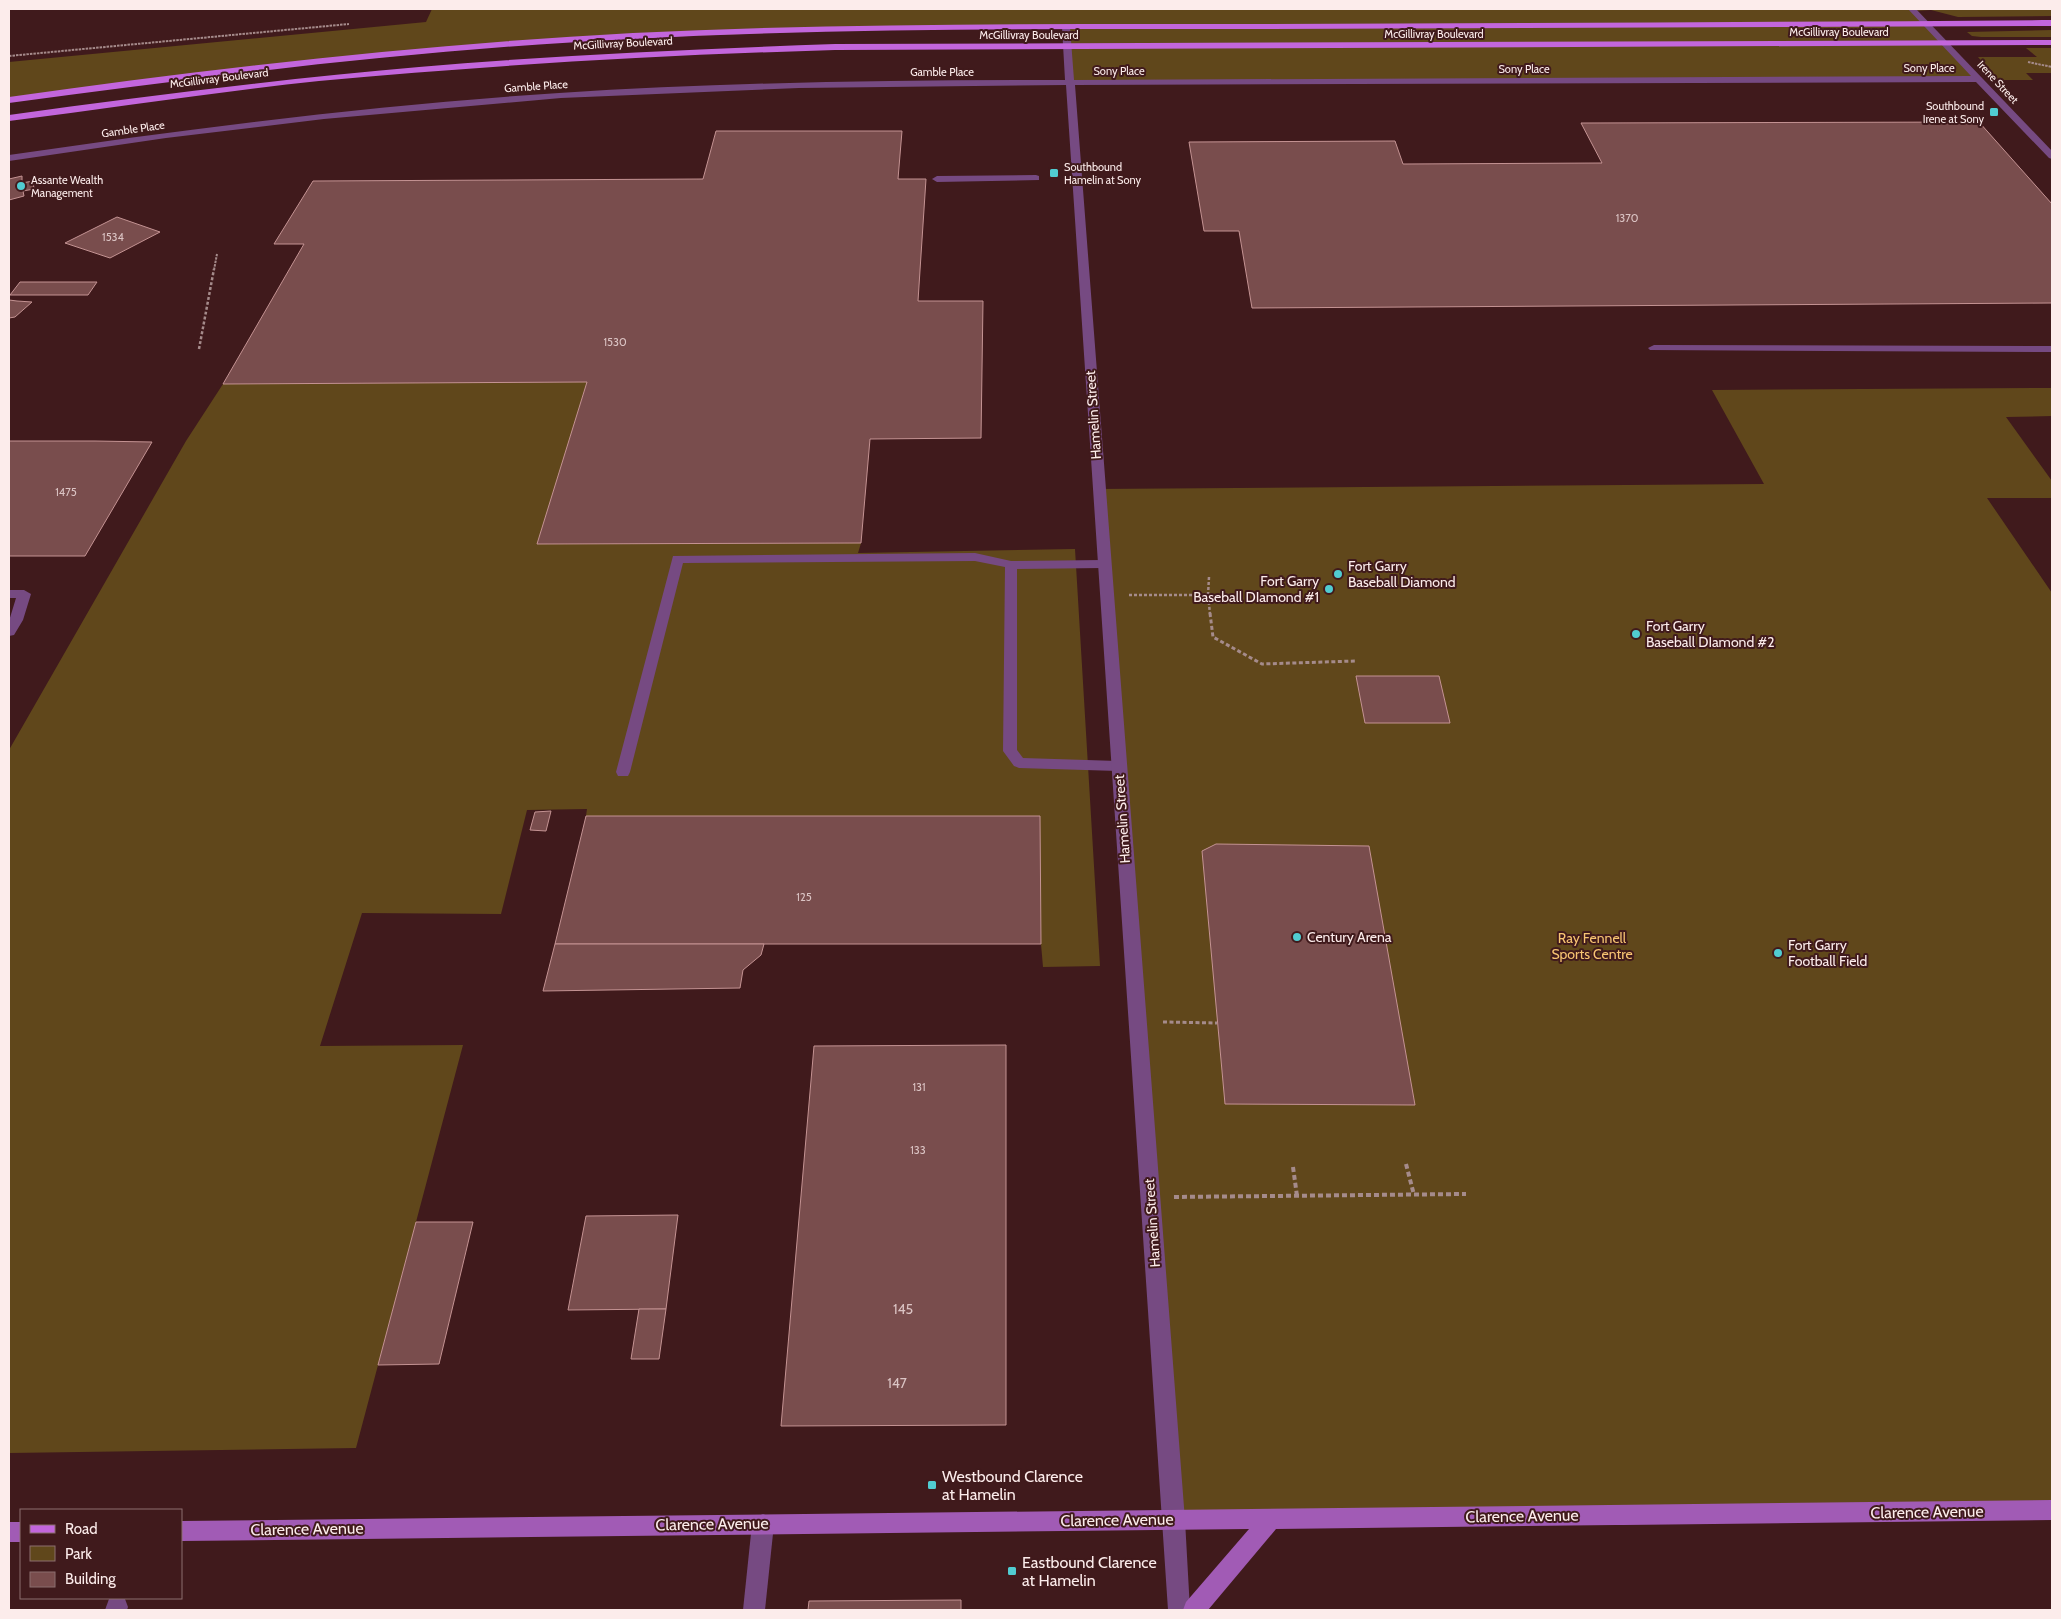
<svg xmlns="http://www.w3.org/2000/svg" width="2061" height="1619" font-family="Cabin,sans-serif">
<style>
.green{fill:#60471b}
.building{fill:#794d4d;stroke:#c49393}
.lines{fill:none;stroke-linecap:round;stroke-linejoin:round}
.path-far3{stroke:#a58b8b;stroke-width:2;stroke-dasharray:2.5 1;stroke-linecap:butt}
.path-far2{stroke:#a58b8b;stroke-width:2.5;stroke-dasharray:3 2;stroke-linecap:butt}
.path-far1{stroke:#a58b8b;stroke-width:3;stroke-dasharray:4 2.5;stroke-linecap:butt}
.path{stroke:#a58b8b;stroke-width:4;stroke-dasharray:5 3;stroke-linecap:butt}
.lane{fill:#764a82;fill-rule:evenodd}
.street{fill:#764a82;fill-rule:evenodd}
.secondary{fill:#a15bb5;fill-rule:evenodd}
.primary{fill:#c366dc;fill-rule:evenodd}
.poi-dot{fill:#51ccd1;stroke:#401a1c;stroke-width:2}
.labels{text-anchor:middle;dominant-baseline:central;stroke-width:4;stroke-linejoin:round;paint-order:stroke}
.far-street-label{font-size:11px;fill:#fceceb;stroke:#401a1c}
.far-poi-label{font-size:11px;fill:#fceceb;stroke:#401a1c;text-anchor:start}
.number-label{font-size:11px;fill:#dbc4c4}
.street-label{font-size:14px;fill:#fceceb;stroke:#401a1c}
.poi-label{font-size:14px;fill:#fceceb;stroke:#401a1c;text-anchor:start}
.park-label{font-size:14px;fill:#f7c472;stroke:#401a1c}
.near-number-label{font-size:14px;fill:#dbc4c4}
.near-poi-label{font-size:16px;fill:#fceceb;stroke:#401a1c;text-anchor:start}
.near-street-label{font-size:16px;fill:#fceceb;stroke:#401a1c}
</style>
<rect width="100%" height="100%" fill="#401a1c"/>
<g class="green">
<polygon points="432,9 2052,9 2052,16 1958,17 1931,10 1914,11 1980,79 1069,83 1066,28 880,29 552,41 139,81 9,100 9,62 426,22"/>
<polygon points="2052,30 2052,37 1981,37 1972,36 1967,32"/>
<polygon points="2026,48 2052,48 2052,73 2026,73 2033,80 1998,80 1978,57 2037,57"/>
<polygon points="587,382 538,544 861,543 858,553 1075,549 1100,966 1043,967 1041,944 1039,816 586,816 587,809 527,810 501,914 362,913 320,1046 463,1045 356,1448 9,1453 9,750 186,441 223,384"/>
<polygon points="2052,388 2052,416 2006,417 2052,481 2052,498 1987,498 2052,593 2052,1510 1174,1520 1098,489 1764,484 1712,390"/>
</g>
<g class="building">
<polygon points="1979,122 2052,204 2052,303 1252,308 1239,231 1204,231 1189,142 1395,141 1403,164 1602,163 1581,123"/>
<polygon points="716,131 902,131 898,179 926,179 918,301 983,301 981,438 870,439 861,543 537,544 587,382 223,384 304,244 274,244 313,181 703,179"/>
<polygon points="22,176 22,183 33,181 34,189 23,191 24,196 9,200 9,179"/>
<polygon points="117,217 160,232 110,258 65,243"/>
<polygon points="20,282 97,282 88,295 10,295"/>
<polygon points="9,300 17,301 32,302 15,317 9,318"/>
<polygon points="9,441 95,441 152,442 85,556 9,556"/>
<polygon points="1356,676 1439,676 1450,723 1365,723"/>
<polygon points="551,811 546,831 530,830 535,812"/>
<polygon points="586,816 1040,816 1041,944 555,944"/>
<polygon points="1216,844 1369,846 1415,1105 1225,1104 1202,851"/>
<polygon points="555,944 764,944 761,955 743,970 740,988 543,991"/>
<polygon points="1006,1045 1006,1425 781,1426 814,1046"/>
<polygon points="678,1215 666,1309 568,1310 586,1216"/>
<polygon points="416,1222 473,1222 439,1364 378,1365"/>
<polygon points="639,1309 666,1309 659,1359 631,1359"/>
<polygon points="961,1600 961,1610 808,1610 809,1601"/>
</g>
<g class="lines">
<g class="path-far3">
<polyline points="9,56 349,24"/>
<polyline points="2028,62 2052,67"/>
<polyline points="214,270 217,254"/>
</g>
<g class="path-far2">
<polyline points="199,349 214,269"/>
<polyline points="1209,577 1208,595 1210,614"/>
<polyline points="1129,595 1208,595"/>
</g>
<g class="path-far1">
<polyline points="1210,613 1213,637 1262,664 1356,661"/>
<polyline points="1163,1022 1217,1023"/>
</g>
<g class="path">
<polyline points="1406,1164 1414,1195"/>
<polyline points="1293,1167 1297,1196"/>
<polyline points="1174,1197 1466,1194"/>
</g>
<g class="lane">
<polygon points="1036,175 1039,176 1039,180 937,182 932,179 937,176"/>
<polygon points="1654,345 2052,346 2052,352 1650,350 1648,348"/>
<polygon points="975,553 1011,561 1103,560 1109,564 1103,568 1017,569 1017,750 1023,758 1118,761 1123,762 1125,766 1123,770 1118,771 1019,768 1014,766 1003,751 1005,567 975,561 683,563 630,772 628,776 618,776 616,772 673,556"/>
<polygon points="9,590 24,590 31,594 23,620 14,635 9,636 9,621 16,598 9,598"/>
<polygon points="763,1514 770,1517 774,1524 765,1610 743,1610 752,1524 756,1517"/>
<polygon points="113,1598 125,1599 128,1607 127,1610 105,1610 109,1599"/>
</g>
<path class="street" d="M 1908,9 L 1916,9 L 2052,151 L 2052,159 L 2049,158 L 1976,82 L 1075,85 L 1185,1520 L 1190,1610 L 1168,1610 L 1066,85 L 799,88 L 561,98 L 324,119 L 166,138 L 9,161 L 9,155 C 192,128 375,105 559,93 C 728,82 897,80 1065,80 L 1062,27 L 1066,24 L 1070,27 L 1074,80 L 1971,76 Z"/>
<g class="secondary">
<polygon points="2052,1500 2052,1520 1276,1529 1208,1610 1183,1610 1186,1602 1249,1529 181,1541 181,1521"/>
<rect x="9" y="1522" width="12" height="20"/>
</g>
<g class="primary">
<path d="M 2052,20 L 2052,26 C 1788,27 1524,28 1260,29 C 1051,29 842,28 633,39 C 423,49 216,75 9,103 L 9,97 C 216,68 424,44 633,33 C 842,23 1051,24 1260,24 C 1524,23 1788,22 2052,20 Z"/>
<path d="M 2052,40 L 2052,45 L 835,50 C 663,55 491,65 319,81 C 215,92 112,108 9,121 L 9,115 C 145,96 282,79 419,67 C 557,55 696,49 835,44 Z"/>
</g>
</g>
<g class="poi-dot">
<rect x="1989" y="107" width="10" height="10" rx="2.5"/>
<rect x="1049" y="168" width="10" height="10" rx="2.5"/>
<circle cx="21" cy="186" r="5"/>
<circle cx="1338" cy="574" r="5"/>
<circle cx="1329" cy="589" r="5"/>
<circle cx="1636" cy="634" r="5"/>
<circle cx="1297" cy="937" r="5"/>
<circle cx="1778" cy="953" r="5"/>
<rect x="927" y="1480" width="10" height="10" rx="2.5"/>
<rect x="1007" y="1566" width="10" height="10" rx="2.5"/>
</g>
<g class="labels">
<g class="far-street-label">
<text x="1839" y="32">McGillivray Boulevard</text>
<text x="1434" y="34">McGillivray Boulevard</text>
<text x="1029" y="35">McGillivray Boulevard</text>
<text transform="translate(623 43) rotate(-3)">McGillivray Boulevard</text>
<text x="1929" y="68">Sony Place</text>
<text x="1524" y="69">Sony Place</text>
<text x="1119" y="71">Sony Place</text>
<text x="942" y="72">Gamble Place</text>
<text transform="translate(219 78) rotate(-7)">McGillivray Boulevard</text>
<text transform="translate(1998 82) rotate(47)">Irene Street</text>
<text transform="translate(536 86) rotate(-4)">Gamble Place</text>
<text transform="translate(133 129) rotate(-8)">Gamble Place</text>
</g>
<g class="far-poi-label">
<text x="1984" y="106" text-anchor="end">Southbound<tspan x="1984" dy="13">Irene at Sony</tspan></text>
<text x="1064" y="167">Southbound<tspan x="1064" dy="13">Hamelin at Sony</tspan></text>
<text x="31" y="180">Assante Wealth<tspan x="31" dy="13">Management</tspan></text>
</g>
<g class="number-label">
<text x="1627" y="218">1370</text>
<text x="113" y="237">1534</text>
<text x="615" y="342">1530</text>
<text x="66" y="492">1475</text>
<text x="804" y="897">125</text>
<text x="919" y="1087">131</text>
<text x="918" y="1150">133</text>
</g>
<g class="street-label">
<text transform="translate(1093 415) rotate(-94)">Hamelin Street</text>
<text transform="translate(1122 819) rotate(-94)">Hamelin Street</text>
<text transform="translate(1152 1223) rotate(-94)">Hamelin Street</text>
</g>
<g class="poi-label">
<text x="1348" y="566">Fort Garry<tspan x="1348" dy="16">Baseball Diamond</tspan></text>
<text x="1319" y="581" text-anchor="end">Fort Garry<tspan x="1319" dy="16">Baseball DIamond #1</tspan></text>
<text x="1646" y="626">Fort Garry<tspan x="1646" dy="16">Baseball DIamond #2</tspan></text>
<text x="1307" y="937">Century Arena</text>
<text x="1788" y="945">Fort Garry<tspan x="1788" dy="16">Football Field</tspan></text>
</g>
<g class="park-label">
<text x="1592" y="938">Ray Fennell<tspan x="1592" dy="16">Sports Centre</tspan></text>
</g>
<g class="near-number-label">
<text x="903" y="1309">145</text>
<text x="897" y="1383">147</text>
</g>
<g class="near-poi-label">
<text x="942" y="1476">Westbound Clarence<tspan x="942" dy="18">at Hamelin</tspan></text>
<text x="1022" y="1562">Eastbound Clarence<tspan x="1022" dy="18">at Hamelin</tspan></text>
</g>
<g class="near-street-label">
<text transform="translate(1927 1512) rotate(-1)">Clarence Avenue</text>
<text transform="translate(1522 1516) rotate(-1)">Clarence Avenue</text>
<text transform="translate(1117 1520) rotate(-1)">Clarence Avenue</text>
<text transform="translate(712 1524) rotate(-1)">Clarence Avenue</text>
<text transform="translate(307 1529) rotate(-1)">Clarence Avenue</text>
</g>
</g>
<rect width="2061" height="1619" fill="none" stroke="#fceceb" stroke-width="20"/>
<rect x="20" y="1509" width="162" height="90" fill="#401a1c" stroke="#8b6e6f"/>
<rect x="30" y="1525" width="25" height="8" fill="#c366dc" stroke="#8b6e6f"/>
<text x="65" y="1534" font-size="15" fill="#fceceb">Road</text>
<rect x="30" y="1546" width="25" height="15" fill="#60471b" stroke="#8b6e6f"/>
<text x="65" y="1559" font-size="15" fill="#fceceb">Park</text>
<rect x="30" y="1572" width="25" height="15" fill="#794d4d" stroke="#8b6e6f"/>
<text x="65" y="1584" font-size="15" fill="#fceceb">Building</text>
</svg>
